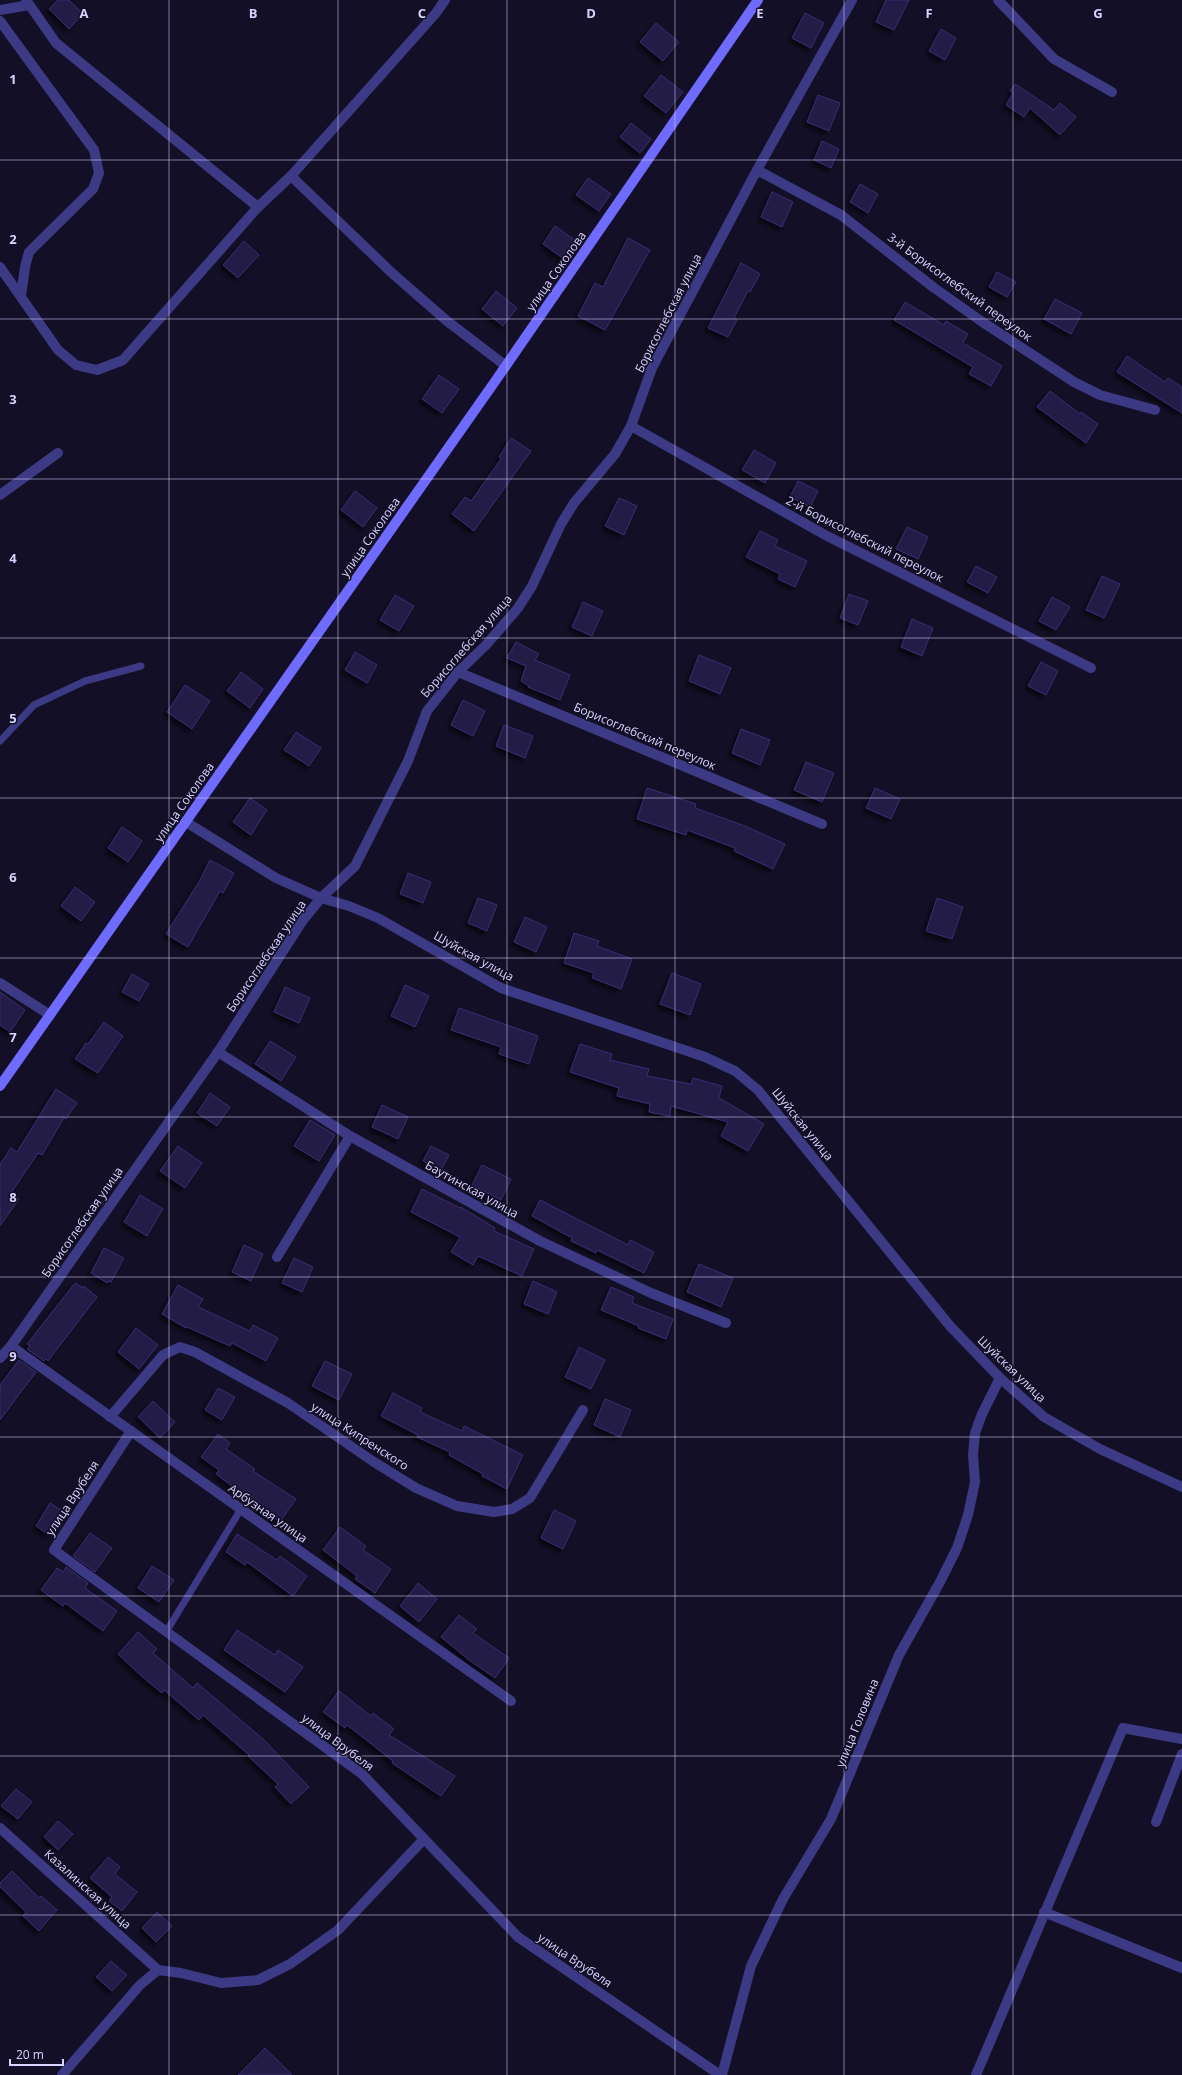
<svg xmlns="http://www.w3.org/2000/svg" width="1182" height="2075" font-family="'Open Sans',sans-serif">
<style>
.building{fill:#241b47;stroke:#3b2d73;filter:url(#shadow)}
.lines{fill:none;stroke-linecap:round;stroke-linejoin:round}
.service{stroke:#3d3a85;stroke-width:7}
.minor{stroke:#3d3a85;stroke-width:10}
.secondary{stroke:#6f6bff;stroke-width:10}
.grid{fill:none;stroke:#d9d4ff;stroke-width:1;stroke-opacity:0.55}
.labels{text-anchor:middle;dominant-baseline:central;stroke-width:3;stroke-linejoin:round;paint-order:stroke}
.street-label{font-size:12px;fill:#d9d4ff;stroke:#130f26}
.grid-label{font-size:13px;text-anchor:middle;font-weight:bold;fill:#d9d4ff;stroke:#130f26;stroke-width:3;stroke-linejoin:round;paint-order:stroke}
</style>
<defs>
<filter id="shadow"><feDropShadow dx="-3.5" dy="3.5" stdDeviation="2" flood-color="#0009"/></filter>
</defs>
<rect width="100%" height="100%" fill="#130f26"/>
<g class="building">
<polygon points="58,0 69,0 83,14 69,29 49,9"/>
<polygon points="886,0 909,0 894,30 876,22"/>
<polygon points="805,13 824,23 811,48 792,38"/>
<polygon points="656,23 679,42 663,61 640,42"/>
<polygon points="941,29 956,38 945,60 929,51"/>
<polygon points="661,75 683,92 666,113 644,96"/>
<polygon points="1015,84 1054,110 1060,103 1076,117 1060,135 1030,108 1024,117 1006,105 1013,93 1010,91"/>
<polygon points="818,95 840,103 829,131 807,122"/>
<polygon points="631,123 651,139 640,153 620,137"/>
<polygon points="822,141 839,149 831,168 814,160"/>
<polygon points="588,178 611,194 599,211 576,195"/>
<polygon points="860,184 878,194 868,213 850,202"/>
<polygon points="772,192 793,202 782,227 761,217"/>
<polygon points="555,226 576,241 564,259 543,244"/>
<polygon points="628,238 650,250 605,330 578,316 595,283 603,287"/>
<polygon points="244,241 259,255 238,278 223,265"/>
<polygon points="741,263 760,274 750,292 748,291 734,318 737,320 728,337 708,328"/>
<polygon points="997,272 1016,282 1007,297 989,287"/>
<polygon points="496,291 517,308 503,326 482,309"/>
<polygon points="1055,299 1082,313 1071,334 1044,319"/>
<polygon points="905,302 944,325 946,321 968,334 963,343 1002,366 991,386 969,374 973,367 894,320"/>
<polygon points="1127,356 1165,382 1168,378 1182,387 1182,413 1117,372"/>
<polygon points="439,375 459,389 442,413 422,399"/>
<polygon points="1050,391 1080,414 1081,412 1098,424 1086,443 1037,407"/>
<polygon points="511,438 531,451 474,531 452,514 465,497 471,501 501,459 499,457"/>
<polygon points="754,450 776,463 765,483 742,470"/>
<polygon points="798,481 818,491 810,507 790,497"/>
<polygon points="355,491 377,508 363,527 341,510"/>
<polygon points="619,498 637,506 624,535 605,526"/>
<polygon points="907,527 928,537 918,559 896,549"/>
<polygon points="760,531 778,540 775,546 807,561 795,587 778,579 780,574 746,557"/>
<polygon points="976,566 997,577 988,593 967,582"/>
<polygon points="1102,576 1120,584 1104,618 1086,610"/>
<polygon points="849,594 868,601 858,625 840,618"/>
<polygon points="395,595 414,606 399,631 380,620"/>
<polygon points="1052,597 1070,607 1056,630 1039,621"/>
<polygon points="583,602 603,611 592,636 572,627"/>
<polygon points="912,619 933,628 922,656 901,647"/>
<polygon points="516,642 539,654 535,660 570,675 560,700 528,687 529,686 521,681 526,666 507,658"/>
<polygon points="355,652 377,665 367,683 345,670"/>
<polygon points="699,655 731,668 720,694 689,681"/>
<polygon points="1041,662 1058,671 1046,695 1028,686"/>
<polygon points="241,672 263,689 250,708 227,691"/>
<polygon points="185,685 210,701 192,729 167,712"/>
<polygon points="463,700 485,711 473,736 451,725"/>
<polygon points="504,725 533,736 525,758 496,746"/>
<polygon points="741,729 770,740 760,765 732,753"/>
<polygon points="296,732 321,748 309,766 284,750"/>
<polygon points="806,762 834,773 822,802 794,790"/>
<polygon points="647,788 696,804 695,808 745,826 785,844 773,869 734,851 735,848 687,830 686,835 637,819"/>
<polygon points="875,788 900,799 891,819 866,808"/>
<polygon points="250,798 267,810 251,835 233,822"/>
<polygon points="122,827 142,841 128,862 108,848"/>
<polygon points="210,860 234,873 223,893 220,891 188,947 166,934 200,880"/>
<polygon points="408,873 431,882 423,903 400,894"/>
<polygon points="75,887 95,902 81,921 61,906"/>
<polygon points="478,898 497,905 487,931 468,923"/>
<polygon points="937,898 963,907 952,939 926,931"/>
<polygon points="525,917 547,927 536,952 514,942"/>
<polygon points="574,933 599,941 597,946 632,959 621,989 592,978 594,973 564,963"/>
<polygon points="672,973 701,984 690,1015 660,1004"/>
<polygon points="132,974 149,984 139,1001 122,992"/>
<polygon points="405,985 429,996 415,1027 391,1016"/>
<polygon points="285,987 310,998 299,1023 274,1012"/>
<polygon points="0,992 25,1010 10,1032 0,1025"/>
<polygon points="459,1008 538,1036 529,1064 499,1054 501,1047 451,1030"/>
<polygon points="104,1022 123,1036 98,1073 75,1059 86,1043 88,1044"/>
<polygon points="270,1041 296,1057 281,1081 255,1064"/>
<polygon points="580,1044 612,1054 610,1060 649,1069 647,1076 691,1084 693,1078 722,1086 719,1098 764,1124 748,1151 721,1136 728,1122 671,1106 670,1116 649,1112 650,1104 617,1096 619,1088 570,1072"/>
<polygon points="56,1089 77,1103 66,1119 64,1118 42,1155 38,1153 11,1193 19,1199 0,1226 0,1164 11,1148 17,1152"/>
<polygon points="210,1093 230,1107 217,1126 197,1113"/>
<polygon points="382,1105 408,1117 398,1139 372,1127"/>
<polygon points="310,1120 335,1135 319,1161 294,1146"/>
<polygon points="178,1146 202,1163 185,1188 160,1171"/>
<polygon points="431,1146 449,1155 441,1170 423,1161"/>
<polygon points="482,1165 511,1179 501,1200 472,1185"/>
<polygon points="422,1189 460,1208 461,1207 495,1228 494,1231 534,1249 522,1276 478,1256 473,1265 451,1252 460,1237 411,1212"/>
<polygon points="140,1195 163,1209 147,1236 124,1222"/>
<polygon points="540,1200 628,1245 630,1240 654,1252 644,1273 597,1250 596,1253 571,1241 572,1238 532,1216"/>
<polygon points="244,1245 263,1254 251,1281 232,1272"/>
<polygon points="104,1248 124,1258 111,1282 108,1281 107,1283 91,1273"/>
<polygon points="294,1258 313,1267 302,1292 282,1283"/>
<polygon points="699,1264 733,1278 721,1307 687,1292"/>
<polygon points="533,1281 557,1292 548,1314 524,1304"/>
<polygon points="75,1283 83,1288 84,1286 97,1297 48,1361 46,1359 44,1361 27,1349 30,1346 27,1344"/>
<polygon points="178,1285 203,1299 198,1307 250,1331 253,1325 278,1338 266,1361 232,1343 230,1346 187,1327 186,1328 162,1314"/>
<polygon points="611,1287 634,1297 632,1303 673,1319 666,1339 638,1328 639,1326 601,1310"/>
<polygon points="136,1328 158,1345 139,1369 118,1352"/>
<polygon points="579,1347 605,1360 591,1389 565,1377"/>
<polygon points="19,1360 36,1372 0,1420 0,1385"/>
<polygon points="325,1361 352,1374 339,1400 312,1386"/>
<polygon points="218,1388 235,1397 222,1420 205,1410"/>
<polygon points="393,1393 422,1408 420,1412 462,1431 464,1426 523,1455 507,1489 482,1476 483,1474 449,1455 450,1452 417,1437 418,1435 381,1416"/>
<polygon points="605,1399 631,1410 620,1437 594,1425"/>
<polygon points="153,1401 175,1422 160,1438 138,1417"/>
<polygon points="218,1434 230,1443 226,1449 255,1469 253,1471 296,1499 280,1522 216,1474 219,1470 201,1457"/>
<polygon points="50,1503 64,1512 49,1535 36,1526"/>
<polygon points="554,1510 576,1521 563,1549 541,1538"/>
<polygon points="340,1527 366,1546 363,1550 391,1569 375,1593 355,1579 357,1576 323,1550"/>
<polygon points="90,1533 112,1548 95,1572 73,1556"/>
<polygon points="237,1534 277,1560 280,1556 307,1576 293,1596 247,1562 245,1565 226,1552"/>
<polygon points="152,1566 174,1580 159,1602 138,1588"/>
<polygon points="66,1567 88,1583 85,1588 117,1611 103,1631 65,1603 63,1606 41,1590 57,1568 63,1572"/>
<polygon points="418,1583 437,1599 419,1622 400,1606"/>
<polygon points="459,1615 477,1629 473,1633 509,1658 495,1678 469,1660 441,1637"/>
<polygon points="237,1630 275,1655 278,1650 303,1667 285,1692 224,1650"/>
<polygon points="138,1632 157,1649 153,1653 193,1688 197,1683 263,1739 309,1787 291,1804 275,1787 278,1784 248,1756 249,1755 203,1715 199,1720 164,1690 162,1693 139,1674 118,1654"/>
<polygon points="339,1691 371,1716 373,1713 394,1729 389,1735 455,1776 441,1796 392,1763 393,1761 347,1725 345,1728 323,1712"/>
<polygon points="16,1789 32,1802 18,1819 1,1806"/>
<polygon points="58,1821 73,1834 58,1850 44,1837"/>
<polygon points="108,1857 120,1867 115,1874 137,1892 122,1911 109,1901 112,1897 90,1878"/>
<polygon points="12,1871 39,1898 41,1896 57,1910 39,1931 23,1916 26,1912 0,1887 0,1883"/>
<polygon points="157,1912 172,1926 156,1942 142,1928"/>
<polygon points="111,1961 127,1975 112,1991 96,1977"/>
<polygon points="265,2048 292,2075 238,2075"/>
</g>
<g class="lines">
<g class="service">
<polyline points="0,741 34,705 85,681 141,666"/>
<polyline points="166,1632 241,1509"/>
</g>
<g class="minor">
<polyline points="26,0 56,43 258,207"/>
<polyline points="998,0 1054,59 1112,92"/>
<polyline points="0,10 29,5"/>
<polyline points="0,21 94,150 99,173 93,189 29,252 25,267 21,296"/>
<polyline points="757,170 841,215 933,287 981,321 1074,382 1100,395 1155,410"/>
<polyline points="291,176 392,273 447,321 506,366"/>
<polyline points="0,267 58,350 76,365 97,370 123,360 258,207 291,176 436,13 445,0"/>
<polyline points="631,426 827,536 1091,668"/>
<polyline points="0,495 58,453"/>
<polyline points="458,672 822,824"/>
<polyline points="186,822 276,878 321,898 349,906 378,918 501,988 705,1057 735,1071 758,1090 950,1326 1000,1378 1044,1417 1100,1449 1182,1487"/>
<polyline points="0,983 50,1015"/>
<polyline points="218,1052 350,1136 540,1241 651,1293 726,1323"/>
<polyline points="277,1257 350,1136"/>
<polyline points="11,1346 511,1701"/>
<polyline points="0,1358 11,1346 218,1052 303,920 321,898 355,866 408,761 427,711 458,672 486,645 518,608 532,586 561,524 574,503 615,454 631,426 652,368 757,170 852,0"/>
<polyline points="110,1417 163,1355 180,1347 195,1352 288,1403 374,1462 416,1488 457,1506 494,1512 512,1509 530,1498 583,1410"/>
<polyline points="131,1431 54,1550 362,1774 518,1937 720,2075"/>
<polyline points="1156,1822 1182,1754"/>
<polyline points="0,1828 158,1970"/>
<polyline points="1044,1912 1182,1968"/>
<polyline points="62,2075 140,1985 158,1970 181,1973 221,1983 258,1980 290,1964 338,1930 424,1839"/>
<polyline points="722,2075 751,1966 783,1899 831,1819 899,1655 940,1582 957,1548 968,1515 975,1482 973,1455 975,1433 982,1414 1000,1378"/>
<polyline points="976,2075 1123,1728 1182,1739"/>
</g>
<polyline class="secondary" points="0,1086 496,380 758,0"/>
</g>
<path class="grid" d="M 169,0 L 169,2075M 338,0 L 338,2075M 507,0 L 507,2075M 675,0 L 675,2075M 844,0 L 844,2075M 1013,0 L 1013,2075M 0,160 L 1182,160M 0,319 L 1182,319M 0,479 L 1182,479M 0,638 L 1182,638M 0,798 L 1182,798M 0,958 L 1182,958M 0,1117 L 1182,1117M 0,1277 L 1182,1277M 0,1437 L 1182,1437M 0,1596 L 1182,1596M 0,1756 L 1182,1756M 0,1915 L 1182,1915"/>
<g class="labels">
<g class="street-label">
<text transform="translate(556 271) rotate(-55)">улица Соколова</text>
<text transform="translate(960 287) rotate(36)">3-й Борисоглебский переулок</text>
<text transform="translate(668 313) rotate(-63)">Борисоглебская улица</text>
<text transform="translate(370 537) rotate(-55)">улица Соколова</text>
<text transform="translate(865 539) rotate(27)">2-й Борисоглебский переулок</text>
<text transform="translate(466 646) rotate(-49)">Борисоглебская улица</text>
<text transform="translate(645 736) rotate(23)">Борисоглебский переулок</text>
<text transform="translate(184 802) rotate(-55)">улица Соколова</text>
<text transform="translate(266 956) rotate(-56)">Борисоглебская улица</text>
<text transform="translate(474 956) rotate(29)">Шуйская улица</text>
<text transform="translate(803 1124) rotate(51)">Шуйская улица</text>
<text transform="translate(472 1189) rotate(29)">Баутинская улица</text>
<text transform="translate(82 1222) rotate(-55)">Борисоглебская улица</text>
<text transform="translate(1012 1369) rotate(44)">Шуйская улица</text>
<text transform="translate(360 1436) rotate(33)">улица Кипренского</text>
<text transform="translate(72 1498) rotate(-57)">улица Врубеля</text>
<text transform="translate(268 1513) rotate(35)">Арбузная улица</text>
<text transform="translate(857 1723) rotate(-68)">улица Головина</text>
<text transform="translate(338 1742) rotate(37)">улица Врубеля</text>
<text transform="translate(88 1889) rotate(42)">Казалинская улица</text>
<text transform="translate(575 1960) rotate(34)">улица Врубеля</text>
</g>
</g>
<g class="grid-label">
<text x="84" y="18">A</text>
<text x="253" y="18">B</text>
<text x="422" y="18">C</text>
<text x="591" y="18">D</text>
<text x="760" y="18">E</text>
<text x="929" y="18">F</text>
<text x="1098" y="18">G</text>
<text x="13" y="84">1</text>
<text x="13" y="244">2</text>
<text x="13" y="404">3</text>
<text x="13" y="563">4</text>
<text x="13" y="723">5</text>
<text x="13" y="882">6</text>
<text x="13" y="1042">7</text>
<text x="13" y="1202">8</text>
<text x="13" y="1361">9</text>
</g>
<path d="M10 2059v6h53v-6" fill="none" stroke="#d9d4ff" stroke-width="2"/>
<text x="16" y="2059" font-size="12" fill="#d9d4ff" stroke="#130f26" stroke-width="3" paint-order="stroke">20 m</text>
</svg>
